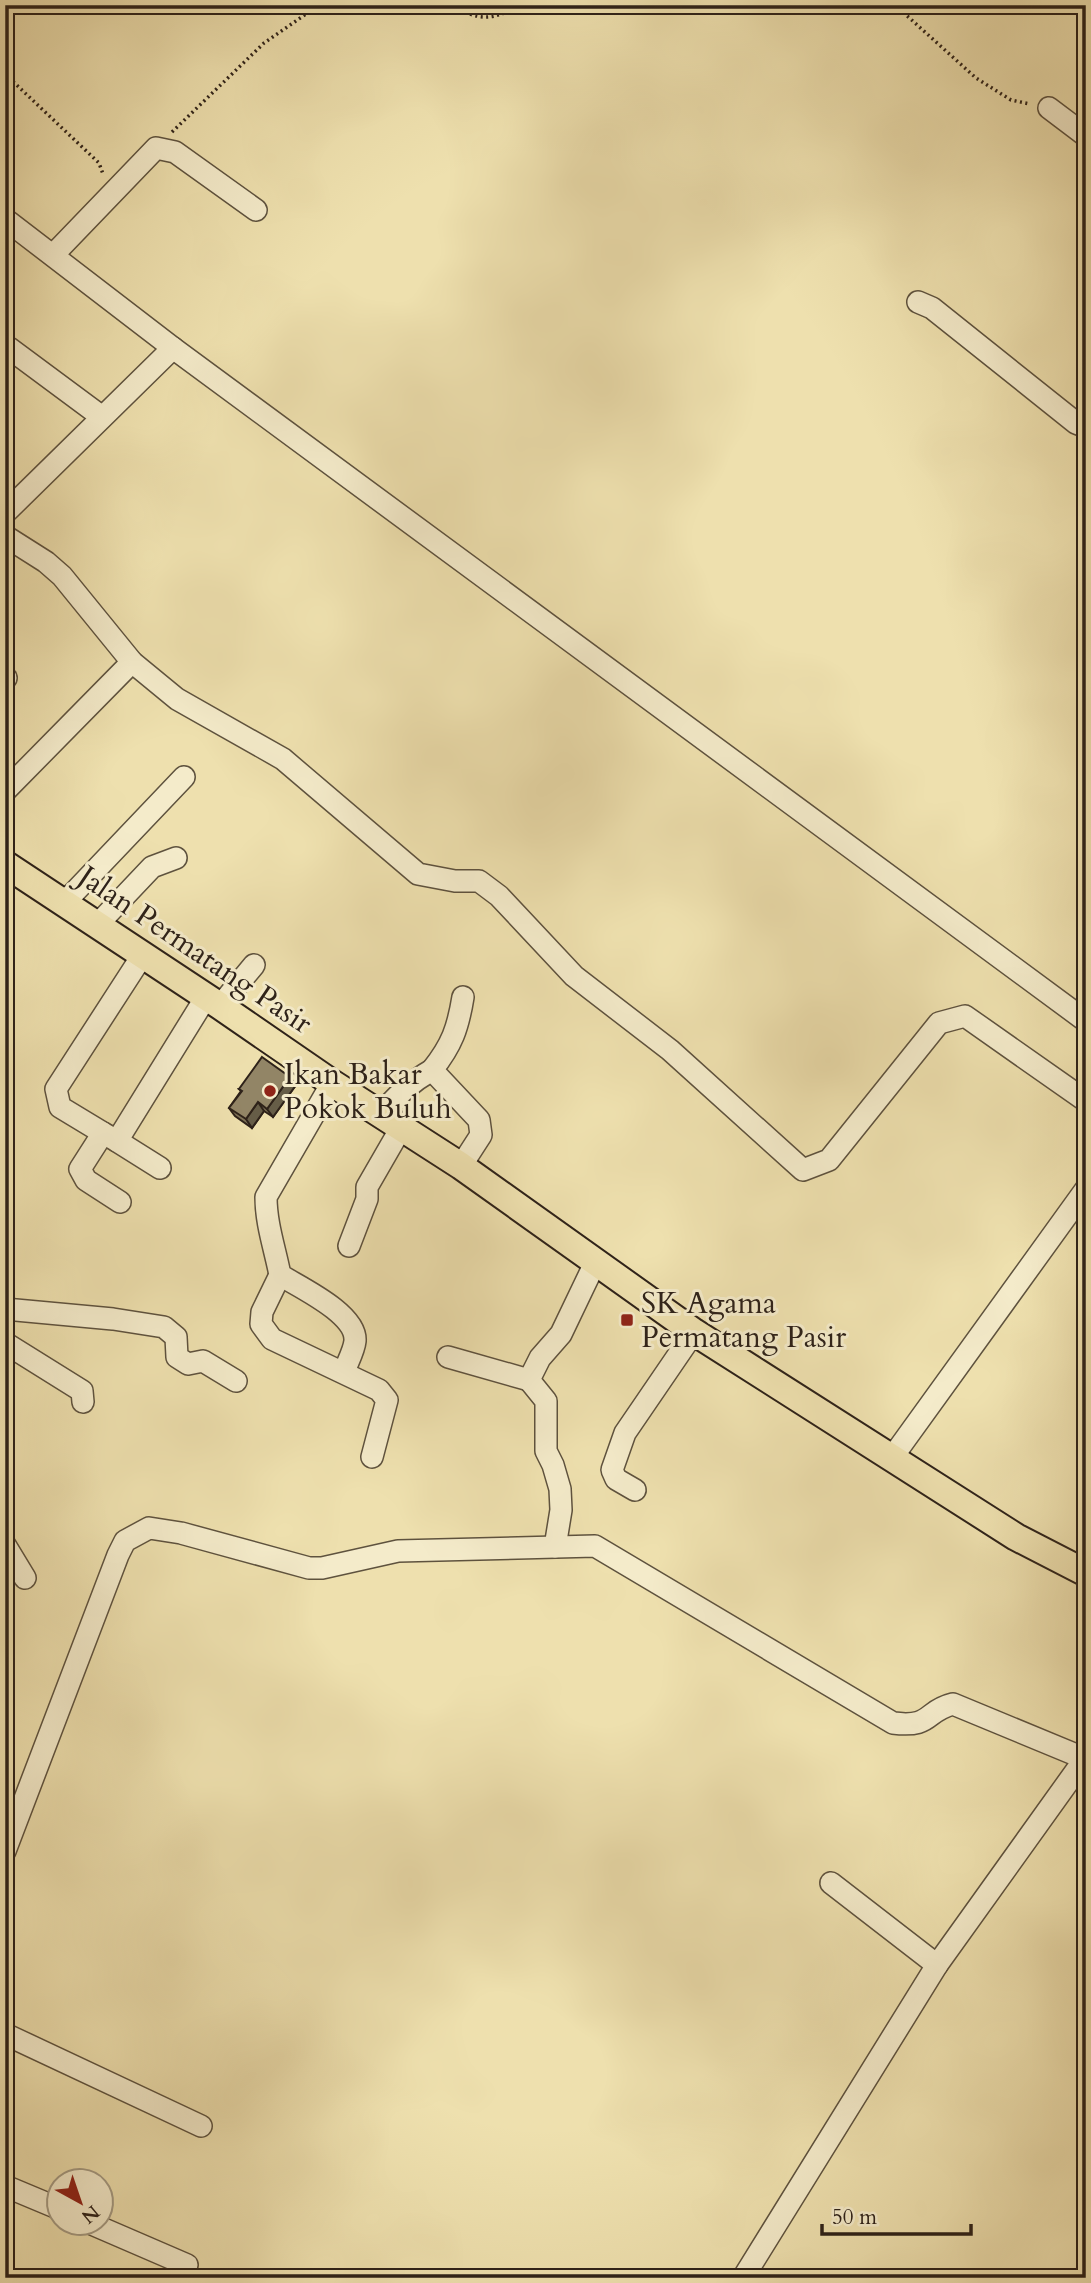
<svg xmlns="http://www.w3.org/2000/svg" width="1091" height="2283" font-family="Cardo,serif">
<style>
.lines{fill:none;stroke-linecap:round;stroke-linejoin:round}
.minor-casing{stroke:#5e523e;stroke-width:24}
.major-casing{stroke:#2e2219;stroke-width:30}
.path{stroke:#2e2219;stroke-width:3.5;stroke-dasharray:2 3.5;stroke-linecap:butt}
.minor{stroke:#f4ebca;stroke-width:21}
.major{stroke:#eee0ae;stroke-width:26}
.wall{fill:#7e7258;stroke:#2e2219;stroke-width:2}
.shaded-wall{fill:#665d47;stroke:#2e2219;stroke-width:2}
.building{fill:#928566;stroke:#2e2219;stroke-width:2}
.poi-dot{fill:#8f2418;stroke:#f4ebca;stroke-width:2.5}
.labels{text-anchor:middle;dominant-baseline:central;stroke-width:6;stroke-linejoin:round;paint-order:stroke}
.street-label{font-size:30px;fill:#2e2219;stroke:#f4ebca}
.poi-label{font-size:30px;fill:#2e2219;stroke:#f4ebca;text-anchor:start}
</style>
<rect width="100%" height="100%" fill="#eee0ae"/>
<filter id="stains"><feTurbulence type="fractalNoise" baseFrequency=".00286" numOctaves="4"/><feColorMatrix values="0 0 0 0 .2 0 0 0 0 .09 0 0 0 0 .02 0 0 0 .5 -.17"/></filter>
<radialGradient id="worn" r=".72"><stop offset=".6" stop-color="#630" stop-opacity="0"/><stop offset="1" stop-color="#630" stop-opacity=".3"/></radialGradient>
<g class="lines">
<g class="minor-casing">
<g id="minor">
<polyline points="1049,108 1086,136"/>
<polyline points="5,219 173,348 1086,1021"/>
<polyline points="53,255 156,148 175,152 256,210"/>
<polyline points="918,302 932,308 1076,423 1086,427"/>
<polyline points="9,348 102,417"/>
<polyline points="5,513 173,348"/>
<polyline points="5,536 46,562 62,576 132,662 177,699 283,759 418,874 455,881 479,881 499,896 574,976 670,1050 803,1170 829,1160 939,1023 965,1016 1086,1101"/>
<polyline points="5,678 6,678"/>
<polyline points="5,791 132,662"/>
<polyline points="65,902 184,777"/>
<polyline points="98,924 152,867 176,858"/>
<polyline points="220,1006 254,965"/>
<path d="M 332,1083 L 266,1197 C 266,1224 275,1249 280,1275 C 301,1288 357,1314 355,1341 C 354,1351 347,1363 344,1372"/>
<path d="M 381,1115 C 396,1095 411,1082 432,1070"/>
<polyline points="103,1133 117,1141 206,997"/>
<polyline points="117,1141 160,1168"/>
<path d="M 461,1166 L 481,1135 L 479,1120 L 432,1070 C 452,1045 458,1028 463,997"/>
<polyline points="120,1202 86,1180 80,1169 103,1133 60,1107 56,1089 142,956"/>
<polyline points="349,1246 367,1199 367,1187 401,1128"/>
<polyline points="280,1275 262,1312 261,1324 272,1339 379,1390 387,1400 372,1457"/>
<polyline points="5,1309 113,1319 164,1327 176,1337 177,1357 188,1364 203,1361 236,1381"/>
<polyline points="5,1343 82,1391 83,1402"/>
<polyline points="448,1357 529,1380"/>
<polyline points="891,1459 1086,1189"/>
<polyline points="635,1490 616,1479 612,1470 625,1433 694,1332"/>
<polyline points="5,1545 25,1578"/>
<polyline points="555,1547 561,1510 560,1489 553,1465 546,1451 546,1401 529,1380 540,1358 561,1334 595,1263"/>
<path d="M 5,1851 L 118,1555 L 125,1541 L 149,1528 L 181,1533 L 309,1568 L 322,1568 L 398,1551 L 595,1546 L 893,1723 C 933,1728 924,1711 953,1704 L 1086,1759"/>
<polyline points="831,1883 937,1965"/>
<polyline points="5,2034 201,2126"/>
<polyline points="5,2186 60,2209"/>
<polyline points="92,2224 187,2265"/>
<polyline points="743,2278 937,1965 1086,1757"/>
</g>
</g>
<g class="major-casing">
<polyline id="major" points="5,864 220,1006 332,1083 461,1166 694,1332 1016,1537 1086,1573"/>
</g>
<g class="path">
<path d="M 450,5 C 480,21 491,21 521,5"/>
<path d="M 541,5 C 567,14 582,13 608,5"/>
<polyline points="895,5 976,78 1011,100 1030,104"/>
<polyline points="5,74 99,163 103,174"/>
<polyline points="172,132 264,43 319,5"/>
</g>
<use href="#minor" class="minor"/>
<use href="#major" class="major"/>
</g>
<polygon class="wall" points="296,1085 273,1117 264,1111 252,1128 235,1116 229,1108 241,1091 239,1089"/>
<g class="shaded-wall">
<polygon points="290,1077 296,1085 273,1117 267,1109"/>
<polygon points="258,1102 264,1111 252,1128 246,1119"/>
</g>
<polygon class="building" points="262,1057 290,1077 267,1109 258,1102 246,1119 229,1108 242,1091 239,1089"/>
<g class="poi-dot">
<circle cx="270" cy="1091" r="7"/>
<rect x="620" y="1313" width="14" height="14" rx="3.5"/>
</g>
<g class="labels">
<g class="street-label">
<text transform="translate(195 950) rotate(34)">Jalan Permatang Pasir</text>
</g>
<g class="poi-label">
<text x="284" y="1074">Ikan Bakar<tspan x="284" dy="34">Pokok Buluh</tspan></text>
<text x="641" y="1303">SK Agama<tspan x="641" dy="34">Permatang Pasir</tspan></text>
</g>
</g>
<rect width="1091" height="2283" fill="none" stroke="#eee0ae" stroke-width="28"/>
<rect x="7" y="7" width="1077" height="2269" fill="none" stroke="#2e2219" stroke-width="3.5"/>
<rect x="14" y="14" width="1063" height="2255" fill="none" stroke="#2e2219" stroke-width="2"/>
<g transform="translate(80 2202) rotate(140)"><circle r="33" fill="#f4ebca" stroke="#a59b83" stroke-width="2"/>
<path d="M0-5L12 26L0 18L-12 26Z" fill="#8f2418"/>
<text y="-10" font-size="19" font-weight="bold" text-anchor="middle" fill="#2e2219">N</text>
</g>
<path d="M822 2224v10h149v-10" fill="none" stroke="#2e2219" stroke-width="3.5"/>
<text x="832" y="2224" font-size="21" fill="#2e2219" stroke="#f4ebca" stroke-width="5" paint-order="stroke">50 m</text>
<rect width="100%" height="100%" filter="url(#stains)"/>
<rect width="100%" height="100%" fill="url(#worn)"/>
</svg>
